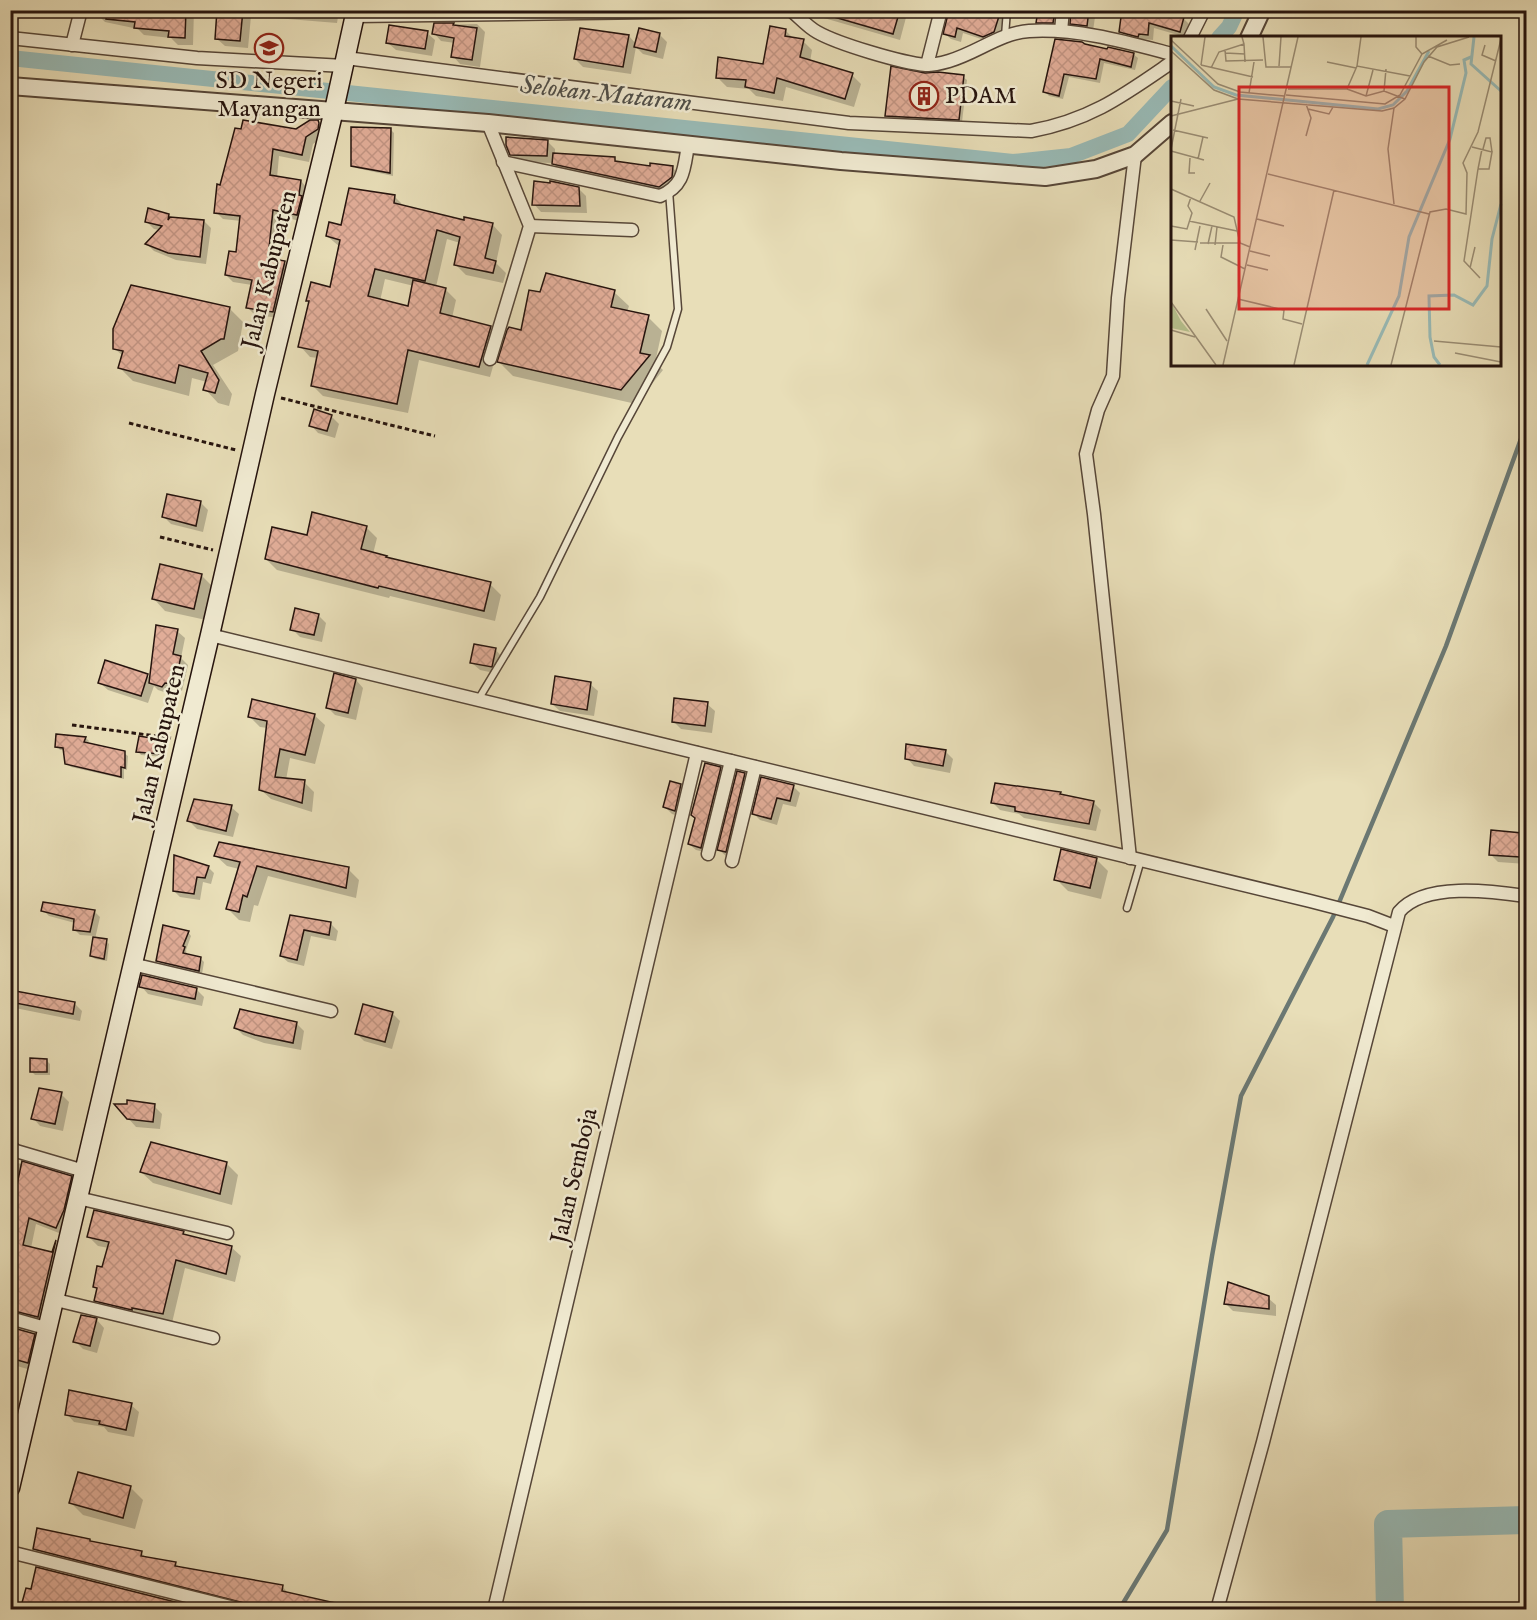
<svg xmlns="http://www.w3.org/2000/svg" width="1537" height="1620" font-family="'IM FELL English',serif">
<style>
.shadow{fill:#0003;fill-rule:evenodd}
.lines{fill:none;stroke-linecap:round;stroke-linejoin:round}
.stream{stroke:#6b7873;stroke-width:4.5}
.canal{stroke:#99bbb7;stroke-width:16}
.river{stroke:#99bbb7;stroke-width:28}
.building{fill:url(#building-cross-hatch);stroke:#26140e;stroke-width:1.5}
.service-casing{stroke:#564638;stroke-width:9}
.minor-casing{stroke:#564638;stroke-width:15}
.tertiary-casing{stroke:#564638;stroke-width:20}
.secondary-casing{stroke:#26140e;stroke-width:21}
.path{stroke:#26140e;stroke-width:3;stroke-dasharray:4.5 3;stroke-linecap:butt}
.service{stroke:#f0ead1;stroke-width:6}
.minor{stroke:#f0ead1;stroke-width:12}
.tertiary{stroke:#f0ead1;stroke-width:16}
.secondary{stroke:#f0ead1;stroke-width:18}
.labels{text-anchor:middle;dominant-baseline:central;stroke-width:5;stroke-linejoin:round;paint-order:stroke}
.poi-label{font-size:24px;fill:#26140e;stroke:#f0ead1}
.street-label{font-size:24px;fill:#26140e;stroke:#f0ead1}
.water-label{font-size:26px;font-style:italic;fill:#4e4e49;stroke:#f0ead1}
.inset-river{fill:none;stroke:#99bbb7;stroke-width:3}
.inset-road{fill:none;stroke:#9a8d74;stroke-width:1.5}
.view{fill:#d62828;fill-opacity:0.15;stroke:#d62828;stroke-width:3}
.inset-edge{fill:none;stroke:#26140e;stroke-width:3}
</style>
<defs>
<pattern id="building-cross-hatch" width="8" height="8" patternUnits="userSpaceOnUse" patternTransform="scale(1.5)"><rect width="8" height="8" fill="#e1ad98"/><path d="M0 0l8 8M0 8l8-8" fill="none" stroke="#c19482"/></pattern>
</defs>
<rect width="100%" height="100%" fill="#e8deb8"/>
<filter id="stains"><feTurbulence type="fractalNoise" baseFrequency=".00333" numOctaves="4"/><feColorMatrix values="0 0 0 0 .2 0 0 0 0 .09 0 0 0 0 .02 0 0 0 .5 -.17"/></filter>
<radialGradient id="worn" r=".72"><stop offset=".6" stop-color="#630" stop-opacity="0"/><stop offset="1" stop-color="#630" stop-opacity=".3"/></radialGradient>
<g class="shadow">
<polygon points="97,10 194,10 193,45 178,45 171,38 144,35 138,29 105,22 97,14"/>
<polygon points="219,10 356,10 352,18 338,17 337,23 251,16 248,48 225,46 216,38"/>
<polygon points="806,10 908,10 900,40 810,14"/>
<polygon points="950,10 1009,10 999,38 990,42 963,33 961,42 951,39 945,34"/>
<polygon points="1040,10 1063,10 1059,28 1043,28 1038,22"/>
<polygon points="1072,10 1096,10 1093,31 1077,29 1071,23"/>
<polygon points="1123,10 1183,10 1183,18 1189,24 1185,37 1154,28 1153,40 1144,39 1143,41 1127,37 1121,32"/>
<polygon points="477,24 485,32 480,67 460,64 453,56 455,43 441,41 434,33 435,25"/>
<polygon points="640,30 660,35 667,42 663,59 643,54 636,47 631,74 583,67 575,59 629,36 636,44"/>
<polygon points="785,30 794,39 803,41 812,50 810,62 852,75 861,84 854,107 786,87 783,101 756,96 749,89 727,87 718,78 764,66"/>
<polygon points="427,33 435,40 432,56 396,50 388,43"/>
<polygon points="1084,46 1133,54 1138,58 1135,70 1104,63 1100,83 1069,77 1063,99 1049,96 1045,92"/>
<polygon points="925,75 963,77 967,80 962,122 890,119 886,115"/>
<polygon points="317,122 325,129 324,137 313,144 309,162 279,156 277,178 301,181 308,189 304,222 279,216 275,261 284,262 292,270 280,318 255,315 248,308 252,285 233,282 226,275 238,254 241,221 223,219 216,212 219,186 297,130"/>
<polygon points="390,129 394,133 393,176 356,168 353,165"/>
<polygon points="547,141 555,149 555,154 614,158 619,163 651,168 672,167 679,175 667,194 561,171 553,163 519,162 511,154"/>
<polygon points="578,188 586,196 587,213 541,212 534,204"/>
<path d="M 394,196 L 405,207 L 465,222 L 492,224 L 502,235 L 496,263 L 506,273 L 503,283 L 466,275 L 456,265 L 460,243 L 447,239 L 436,287 L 445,289 L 456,300 L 452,318 L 491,327 L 501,338 L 490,377 L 419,360 L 408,413 L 323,396 L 313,386 L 318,358 L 310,357 L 300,346 L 310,302 L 308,300 L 331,289 L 340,247 L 327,236 ZM 385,279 L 414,286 L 409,307 L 380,301 Z"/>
<polygon points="168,215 172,219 204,221 211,228 206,264 176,260 154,251 147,244 160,230 154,229 147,222"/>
<polygon points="614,292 629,306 627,312 648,317 662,331 655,363 663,370 636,404 513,376 499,362 522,331 541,294"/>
<polygon points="229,308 243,322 238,351 213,365 232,394 229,406 218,403 205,389 207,382 192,378 189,396 133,381 120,368 123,356 114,348"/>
<polygon points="331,416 339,424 335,438 318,433 311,425"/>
<polygon points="200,502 208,510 203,532 171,524 163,516"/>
<polygon points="366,527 377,538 373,554 490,584 501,595 495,621 390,596 389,598 277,570 266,559 308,537"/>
<polygon points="161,566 202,576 214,588 206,620 165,611 154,599"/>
<polygon points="318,615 326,623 322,642 300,637 292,629"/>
<polygon points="177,631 185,638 181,658 188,665 182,691 173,690 170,694 158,690 154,686 148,703 108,690 100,683 147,675 151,679"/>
<polygon points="495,649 502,657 499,674 480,670 472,663"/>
<polygon points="356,680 363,688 356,720 335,715 327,707"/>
<polygon points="590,684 598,691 594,716 560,711 552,704"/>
<polygon points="707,704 715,711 712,733 681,729 673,721"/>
<polygon points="314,715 325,725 315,764 290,758 286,780 304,782 314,792 312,812 271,799 260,789 268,728 260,727 250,717"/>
<polygon points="86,738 89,741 87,744 124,753 128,756 127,770 124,769 124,779 71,767 67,764 65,750 60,750 57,746"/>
<polygon points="162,742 165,745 164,757 141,755 138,751"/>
<polygon points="945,751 953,759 950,773 914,766 907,758"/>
<polygon points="720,768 727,775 708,853 696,850 689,844"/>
<polygon points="744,774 751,781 732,858 726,856 719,850"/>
<polygon points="680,785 688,793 682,817 672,814 665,807"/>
<polygon points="793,786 800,793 796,807 783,804 777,825 760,820 754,814"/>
<polygon points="1060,793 1062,796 1093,802 1101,810 1096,831 1024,818 1019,814 1000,810 992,802"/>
<polygon points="231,807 239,814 233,837 197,829 189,821"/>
<polygon points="1521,834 1526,840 1526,864 1498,862 1490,854"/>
<polygon points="216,856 348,869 359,880 356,898 268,876 258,906 254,905 250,922 239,920 228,909 239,869 227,866"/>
<polygon points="1096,859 1108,871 1101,899 1068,891 1056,879"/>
<polygon points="208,867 214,873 211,884 203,882 200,900 180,897 174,891"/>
<polygon points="43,910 94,911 100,917 95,939 106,941 109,944 107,961 95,959 91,955 95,936 80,935 74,929 75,923 49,916"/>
<polygon points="291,916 331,924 338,931 336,941 311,936 304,966 288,962 281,956"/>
<polygon points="188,932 191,936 186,950 187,955 200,958 204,962 202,974 162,964 158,961"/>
<polygon points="10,965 13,968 11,980 10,980"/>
<polygon points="141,986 196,989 204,997 202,1006 148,994"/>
<polygon points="10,991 75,1004 82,1011 80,1021 15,1008 10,1004"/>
<polygon points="392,1013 400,1021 392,1049 364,1041 356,1033"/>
<polygon points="297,1024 304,1031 301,1050 264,1043 243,1035 236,1028"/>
<polygon points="46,1060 50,1064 50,1075 35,1075 32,1072"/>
<polygon points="61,1094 69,1102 63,1131 40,1126 33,1118"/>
<polygon points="154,1106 162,1114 160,1129 136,1127 128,1118"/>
<polygon points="10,1161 71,1177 78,1185 64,1235 36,1224 31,1248 53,1254 57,1243 63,1249 46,1324 10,1313"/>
<polygon points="226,1163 238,1175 232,1205 153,1183 141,1172"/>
<polygon points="183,1233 187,1237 231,1247 241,1256 235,1282 185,1268 172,1323 105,1310 96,1300 98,1290 94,1286 104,1269 109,1248 98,1246 89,1237"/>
<polygon points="1268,1298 1276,1305 1276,1316 1233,1311 1225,1303"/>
<polygon points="82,1316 97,1320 104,1328 97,1353 83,1349 75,1341"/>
<polygon points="10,1328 34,1335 45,1346 38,1372 10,1364"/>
<polygon points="10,1404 16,1410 13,1424 10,1424"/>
<polygon points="131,1405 139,1412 134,1437 108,1432 104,1427 74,1422 67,1414"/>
<polygon points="79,1474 131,1488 143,1500 135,1529 83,1515 71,1503"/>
<polygon points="90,1540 93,1543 141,1553 147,1558 175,1563 180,1568 282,1586 290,1595 332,1603 332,1601 345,1604 351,1610 245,1610 46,1560 34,1549"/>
</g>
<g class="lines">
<polyline class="stream" points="1119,1610 1167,1530 1212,1256 1241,1096 1333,917 1446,646 1526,425"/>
<g class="canal">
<polyline points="1219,38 1229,27 1237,10"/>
<polyline points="10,58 1013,162 1071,156 1128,134 1172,87"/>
</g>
<polyline class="river" points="1390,1610 1388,1524 1526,1520"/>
</g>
<g class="building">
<polygon points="107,10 186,10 185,38 168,37 169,31 134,28 135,22 106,19"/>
<polygon points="217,10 243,10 240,41 215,39"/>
<polygon points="828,10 900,10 893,34 827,15"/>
<polygon points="949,10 975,15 976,10 1001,10 994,32 983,37 957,28 955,37 943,34"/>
<polygon points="1038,10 1055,10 1053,23 1036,23"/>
<polygon points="1071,10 1089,10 1087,26 1070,24"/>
<polygon points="1117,10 1162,10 1184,17 1180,32 1149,23 1148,35 1139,34 1138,37 1119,32 1121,17 1127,17 1117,14"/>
<polygon points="434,23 454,23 453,25 477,28 472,60 451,57 454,38 432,34"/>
<polygon points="389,25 428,31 425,49 386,43"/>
<polygon points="770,26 786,29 785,36 804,39 800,57 853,73 845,99 777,78 774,93 745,87 746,80 716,78 718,57 763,64"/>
<polygon points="580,28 629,35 623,67 574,59"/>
<polygon points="639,28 660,33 656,52 634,47"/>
<polygon points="1055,39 1082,42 1085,44 1107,49 1108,47 1134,53 1131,67 1100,59 1096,79 1064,74 1059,96 1043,92"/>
<polygon points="891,66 925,73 938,72 964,75 959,120 885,116"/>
<polygon points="243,120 296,129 310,120 318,120 319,123 318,129 306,137 302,155 273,149 270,175 301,180 299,195 302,196 297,215 273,210 268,258 285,261 273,312 246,308 252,280 225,275 229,251 236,252 240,216 214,213 217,184 220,185 235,128 241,129"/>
<polygon points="351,127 391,128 390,173 351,166"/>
<polygon points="506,137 548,140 547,156 510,155 506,145"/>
<polygon points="553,153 615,157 615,161 650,166 650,163 673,166 672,177 659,187 552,164"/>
<polygon points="534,181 550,183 550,181 579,187 580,206 532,205"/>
<polygon points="349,188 395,195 394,203 464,220 464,217 493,223 485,258 496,261 493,273 454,265 460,237 437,230 425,281 375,269 368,296 408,306 413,280 446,288 440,313 491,326 479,367 408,350 397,404 311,386 318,351 298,347 309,301 306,301 311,282 330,287 340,240 326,236 329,222 341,225"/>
<polygon points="148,208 169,214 168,220 170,217 204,220 200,257 168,253 145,244 162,226 145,222"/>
<polygon points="546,273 615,290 611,307 649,315 640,353 650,355 621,390 497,362 507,330 509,327 521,330 529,290 540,292"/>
<polygon points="131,285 230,307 224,339 221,339 201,351 219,380 215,393 203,390 208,373 179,365 175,383 118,368 123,351 113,349 113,329"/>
<polygon points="314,409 332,415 327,431 309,426"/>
<polygon points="167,494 201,501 196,526 162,517"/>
<polygon points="312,512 367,526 361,549 387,556 386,557 491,582 484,611 379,586 378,588 265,559 272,527 307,535"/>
<polygon points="160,564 202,574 194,609 152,599"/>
<polygon points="295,608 319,614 314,635 290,630"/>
<polygon points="156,625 178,629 173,654 181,656 175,684 165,683 162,687 149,683"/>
<polygon points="474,644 496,648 492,667 470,663"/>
<polygon points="105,660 148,674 141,696 98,683"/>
<polygon points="334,673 356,679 348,713 326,708"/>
<polygon points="555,676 591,682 587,710 551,704"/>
<polygon points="674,698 708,702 705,726 672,722"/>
<polygon points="252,699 315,714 305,755 280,749 275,777 305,780 302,803 259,790 267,721 248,717"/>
<polygon points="56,734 86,737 84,742 125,751 125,768 121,767 121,777 65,764 63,748 55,747"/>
<polygon points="139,736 163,740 161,754 136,752"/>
<polygon points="906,744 946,750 943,766 905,759"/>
<polygon points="705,763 721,767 701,848 688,844 695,818 691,815"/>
<polygon points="737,771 745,773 726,852 717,850"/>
<polygon points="761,777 794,785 790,801 777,798 771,819 752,814"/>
<polygon points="670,781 681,784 675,811 663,807"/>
<polygon points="995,783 1061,792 1060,794 1094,801 1089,824 1015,811 1015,807 991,803"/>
<polygon points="194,799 232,805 226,831 187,821"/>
<polygon points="1491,830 1522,833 1520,857 1489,855"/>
<polygon points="219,842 349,867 346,888 257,866 247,897 243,895 239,912 226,909 240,862 214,856"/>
<polygon points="1061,849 1097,858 1090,888 1054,880"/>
<polygon points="174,855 209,866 205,878 197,877 194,894 173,891"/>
<polygon points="43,902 95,910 90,932 73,930 74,919 41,911"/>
<polygon points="290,915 331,922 329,935 304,930 297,960 280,956"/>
<polygon points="163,925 189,931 183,946 185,947 183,953 201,957 199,971 156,961"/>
<polygon points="93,937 107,939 104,959 90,956"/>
<polygon points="142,975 197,988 195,999 139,987"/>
<polygon points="10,990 75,1002 73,1014 10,1002"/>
<polygon points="363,1004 393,1012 385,1042 355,1034"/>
<polygon points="240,1009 297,1022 293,1043 255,1035 234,1028"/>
<polygon points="30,1058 47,1059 47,1072 30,1072"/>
<polygon points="39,1088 62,1092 55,1124 31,1119"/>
<polygon points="127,1100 155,1104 153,1122 127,1119 114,1104 127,1104"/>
<polygon points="151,1142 227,1162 220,1194 140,1172"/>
<polygon points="22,1161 72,1176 64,1210 56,1228 29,1218 23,1245 52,1252 56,1240 38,1317 10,1310 10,1193 15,1194"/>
<polygon points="94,1210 184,1231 183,1234 232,1246 226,1274 176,1260 163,1314 132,1308 132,1310 94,1301 97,1288 93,1287 97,1266 102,1267 109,1242 87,1237"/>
<polygon points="1228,1282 1269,1296 1269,1309 1224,1304"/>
<polygon points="81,1315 97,1318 90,1346 73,1342"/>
<polygon points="10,1327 35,1334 28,1363 10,1358"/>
<polygon points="69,1390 132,1403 126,1430 99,1424 100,1421 65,1415"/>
<polygon points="78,1472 131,1486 123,1518 69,1503"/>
<polygon points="37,1528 90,1539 90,1541 142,1551 141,1556 176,1562 175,1566 283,1585 282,1591 340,1604 340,1610 281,1610 248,1604 33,1549"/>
<polygon points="36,1567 207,1610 20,1610 26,1588 31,1589"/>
</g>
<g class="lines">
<g class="service-casing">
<g id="service">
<polyline points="1005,36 1007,10"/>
<polyline points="478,700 540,597 618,437 667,347 678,309 669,191"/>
<polyline points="1127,908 1141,860"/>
</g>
</g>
<g class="minor-casing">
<g id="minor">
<path d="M 793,12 C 801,19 808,27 817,32 C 838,44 902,63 926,65 C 933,65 942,63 949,61 C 977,53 1000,33 1029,31 C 1078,28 1126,42 1172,54"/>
<polyline points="355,16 794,10"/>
<polyline points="1061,31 1063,10"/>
<polyline points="10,38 197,58 344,66"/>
<polyline points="1190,38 1204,10"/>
<polyline points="72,45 81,10"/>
<path d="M 346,58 L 849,123 L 1031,131 C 1091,120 1124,95 1172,62"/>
<polyline points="927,65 941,10"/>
<polyline points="488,123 530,226 490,359"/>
<path d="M 503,162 L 660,196 C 685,186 684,167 688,145"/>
<polyline points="530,226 632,230"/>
<polyline points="210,635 1310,901 1368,916 1394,926"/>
<polyline points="708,854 731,761"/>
<polyline points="1130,858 1094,514 1086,454 1098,410 1113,376 1118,298 1135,155"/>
<polyline points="732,861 755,767"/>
<polyline points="132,964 331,1011"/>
<polyline points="10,1146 16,1151 84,1171"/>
<polyline points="78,1198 227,1233"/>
<polyline points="56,1300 213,1338"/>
<polyline points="10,1318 49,1329"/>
<polyline points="10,1552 243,1610"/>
<polyline points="494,1610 697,753"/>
<path d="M 1217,1610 L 1263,1442 L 1399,912 C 1424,882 1491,891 1526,896"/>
</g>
</g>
<g class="tertiary-casing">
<g id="tertiary">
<polyline points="1249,38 1262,10"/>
<polyline points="10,86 488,123 841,161 1045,177 1096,169 1135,155 1172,123"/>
</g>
</g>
<g class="secondary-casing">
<polyline id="secondary" points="10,1488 210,635 265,394 334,110 356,10"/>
</g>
<g class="path">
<polyline points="281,398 435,436"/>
<polyline points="129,423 236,450"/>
<polyline points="160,537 213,550"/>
<polyline points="72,725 171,738"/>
</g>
<use href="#service" class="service"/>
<use href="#minor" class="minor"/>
<use href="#tertiary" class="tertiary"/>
<use href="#secondary" class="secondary"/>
</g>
<defs>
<g id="school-ring" transform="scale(1.5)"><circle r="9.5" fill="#f0ead1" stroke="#8f2418" stroke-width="1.5"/><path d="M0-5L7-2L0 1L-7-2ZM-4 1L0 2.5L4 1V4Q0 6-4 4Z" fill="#8f2418"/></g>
<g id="building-ring" transform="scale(1.5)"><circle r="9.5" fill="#f0ead1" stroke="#8f2418" stroke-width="1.5"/><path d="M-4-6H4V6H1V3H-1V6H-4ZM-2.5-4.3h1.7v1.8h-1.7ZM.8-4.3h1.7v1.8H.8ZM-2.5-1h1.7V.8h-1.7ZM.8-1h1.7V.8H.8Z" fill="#8f2418"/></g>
</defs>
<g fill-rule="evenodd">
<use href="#school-ring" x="269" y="48"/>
<use href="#building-ring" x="924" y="96"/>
</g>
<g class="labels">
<g class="poi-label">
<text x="269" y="81">SD Negeri<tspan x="269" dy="28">Mayangan</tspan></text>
<text x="945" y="96" text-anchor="start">PDAM</text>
</g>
<g class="street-label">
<text transform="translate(270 270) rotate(-76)">Jalan Kabupaten</text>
<text transform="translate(160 744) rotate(-77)">Jalan Kabupaten</text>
<text transform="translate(575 1176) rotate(-77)">Jalan Semboja</text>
</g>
<g class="water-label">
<text transform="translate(606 94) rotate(6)">Selokan Mataram</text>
</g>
</g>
<g transform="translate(1171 36)">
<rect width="330" height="330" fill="#e8deb8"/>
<path d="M 0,266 L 10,285 L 19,296 L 0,292 Z" fill="#b6c18e"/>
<path class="inset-river" d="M 303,1 L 300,28 L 330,55M 0,10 L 43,51 L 65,59 L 207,73 L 222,69 L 236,55 L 258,15M 196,329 L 228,260 L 238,201 L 279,103 L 295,37 L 293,24 L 300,21M 269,329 L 263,321 L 259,301 L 258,260 L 283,259 L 302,269 L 316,250 L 321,203 L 330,168"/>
<path class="inset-road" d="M 92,1 L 95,31 L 120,31M 245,1 L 245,11 L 251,18M 0,4 L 47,48 L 69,56 L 113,60M 73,8 L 74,26M 314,9 L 311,19 L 325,25M 54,14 L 55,25 L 92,24M 0,15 L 43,54 L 67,63 L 211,75 L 223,72 L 234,63 L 253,26 L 266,11 L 298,1M 54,17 L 74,18M 257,20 L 279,29 L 289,28M 156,26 L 185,32M 30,29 L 82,41M 30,29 L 34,1M 108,30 L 110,1M 186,30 L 190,1M 40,32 L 48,16 L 73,8 L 71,1M 117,53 L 176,53 L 186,30 L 239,40M 176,53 L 195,60 L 213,55 L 234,63M 213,55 L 215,33M 78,57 L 83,26M 115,59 L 214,68 L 229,59 L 251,18 L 276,4M 195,60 L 202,34M 0,65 L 23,70M 135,68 L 140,82 L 135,100M 137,73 L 158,78 L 162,71M 0,80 L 67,63M 2,94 L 37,102M 301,111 L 321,116 L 318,133 L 307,133 L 293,225 L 309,242M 0,113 L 10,63M 312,113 L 315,102 L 319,102 L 321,116M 0,115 L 33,124M 19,122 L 18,137 L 24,137M 27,123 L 32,101M 307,133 L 311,113M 97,138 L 258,178M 0,153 L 63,181 L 69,207 L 79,211M 29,165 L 39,147M 223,168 L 217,113 L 223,72M 86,183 L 113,190M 18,185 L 66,195M 0,190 L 16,193 L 21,177 L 17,170 L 20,161M 0,204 L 27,206M 29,207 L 69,207M 37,208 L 41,190M 44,209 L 46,191M 52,209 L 50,221 L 74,233M 24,214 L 29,190M 79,215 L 99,220M 76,229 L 97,234M 299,232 L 304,211M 67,263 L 113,274 L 112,283 L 131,288M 0,266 L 45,329M 35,273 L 56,305M 0,294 L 24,301M 263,305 L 330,311M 284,317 L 330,326M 52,329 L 127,1M 123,329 L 163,154M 220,329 L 259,176 L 275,173 L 295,178 L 296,137 L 292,127 L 307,96 L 330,3"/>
<path class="view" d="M 68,51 L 278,51 L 278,273 L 68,273 Z"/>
<rect width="330" height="330" class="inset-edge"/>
</g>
<rect width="1537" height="1620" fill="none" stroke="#e8deb8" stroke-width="36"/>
<rect x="12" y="12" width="1513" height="1596" fill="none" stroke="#26140e" stroke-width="3"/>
<rect x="18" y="18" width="1501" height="1584" fill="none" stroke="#26140e" stroke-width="1.5"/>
<rect width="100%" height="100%" filter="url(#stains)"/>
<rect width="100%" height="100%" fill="url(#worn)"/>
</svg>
